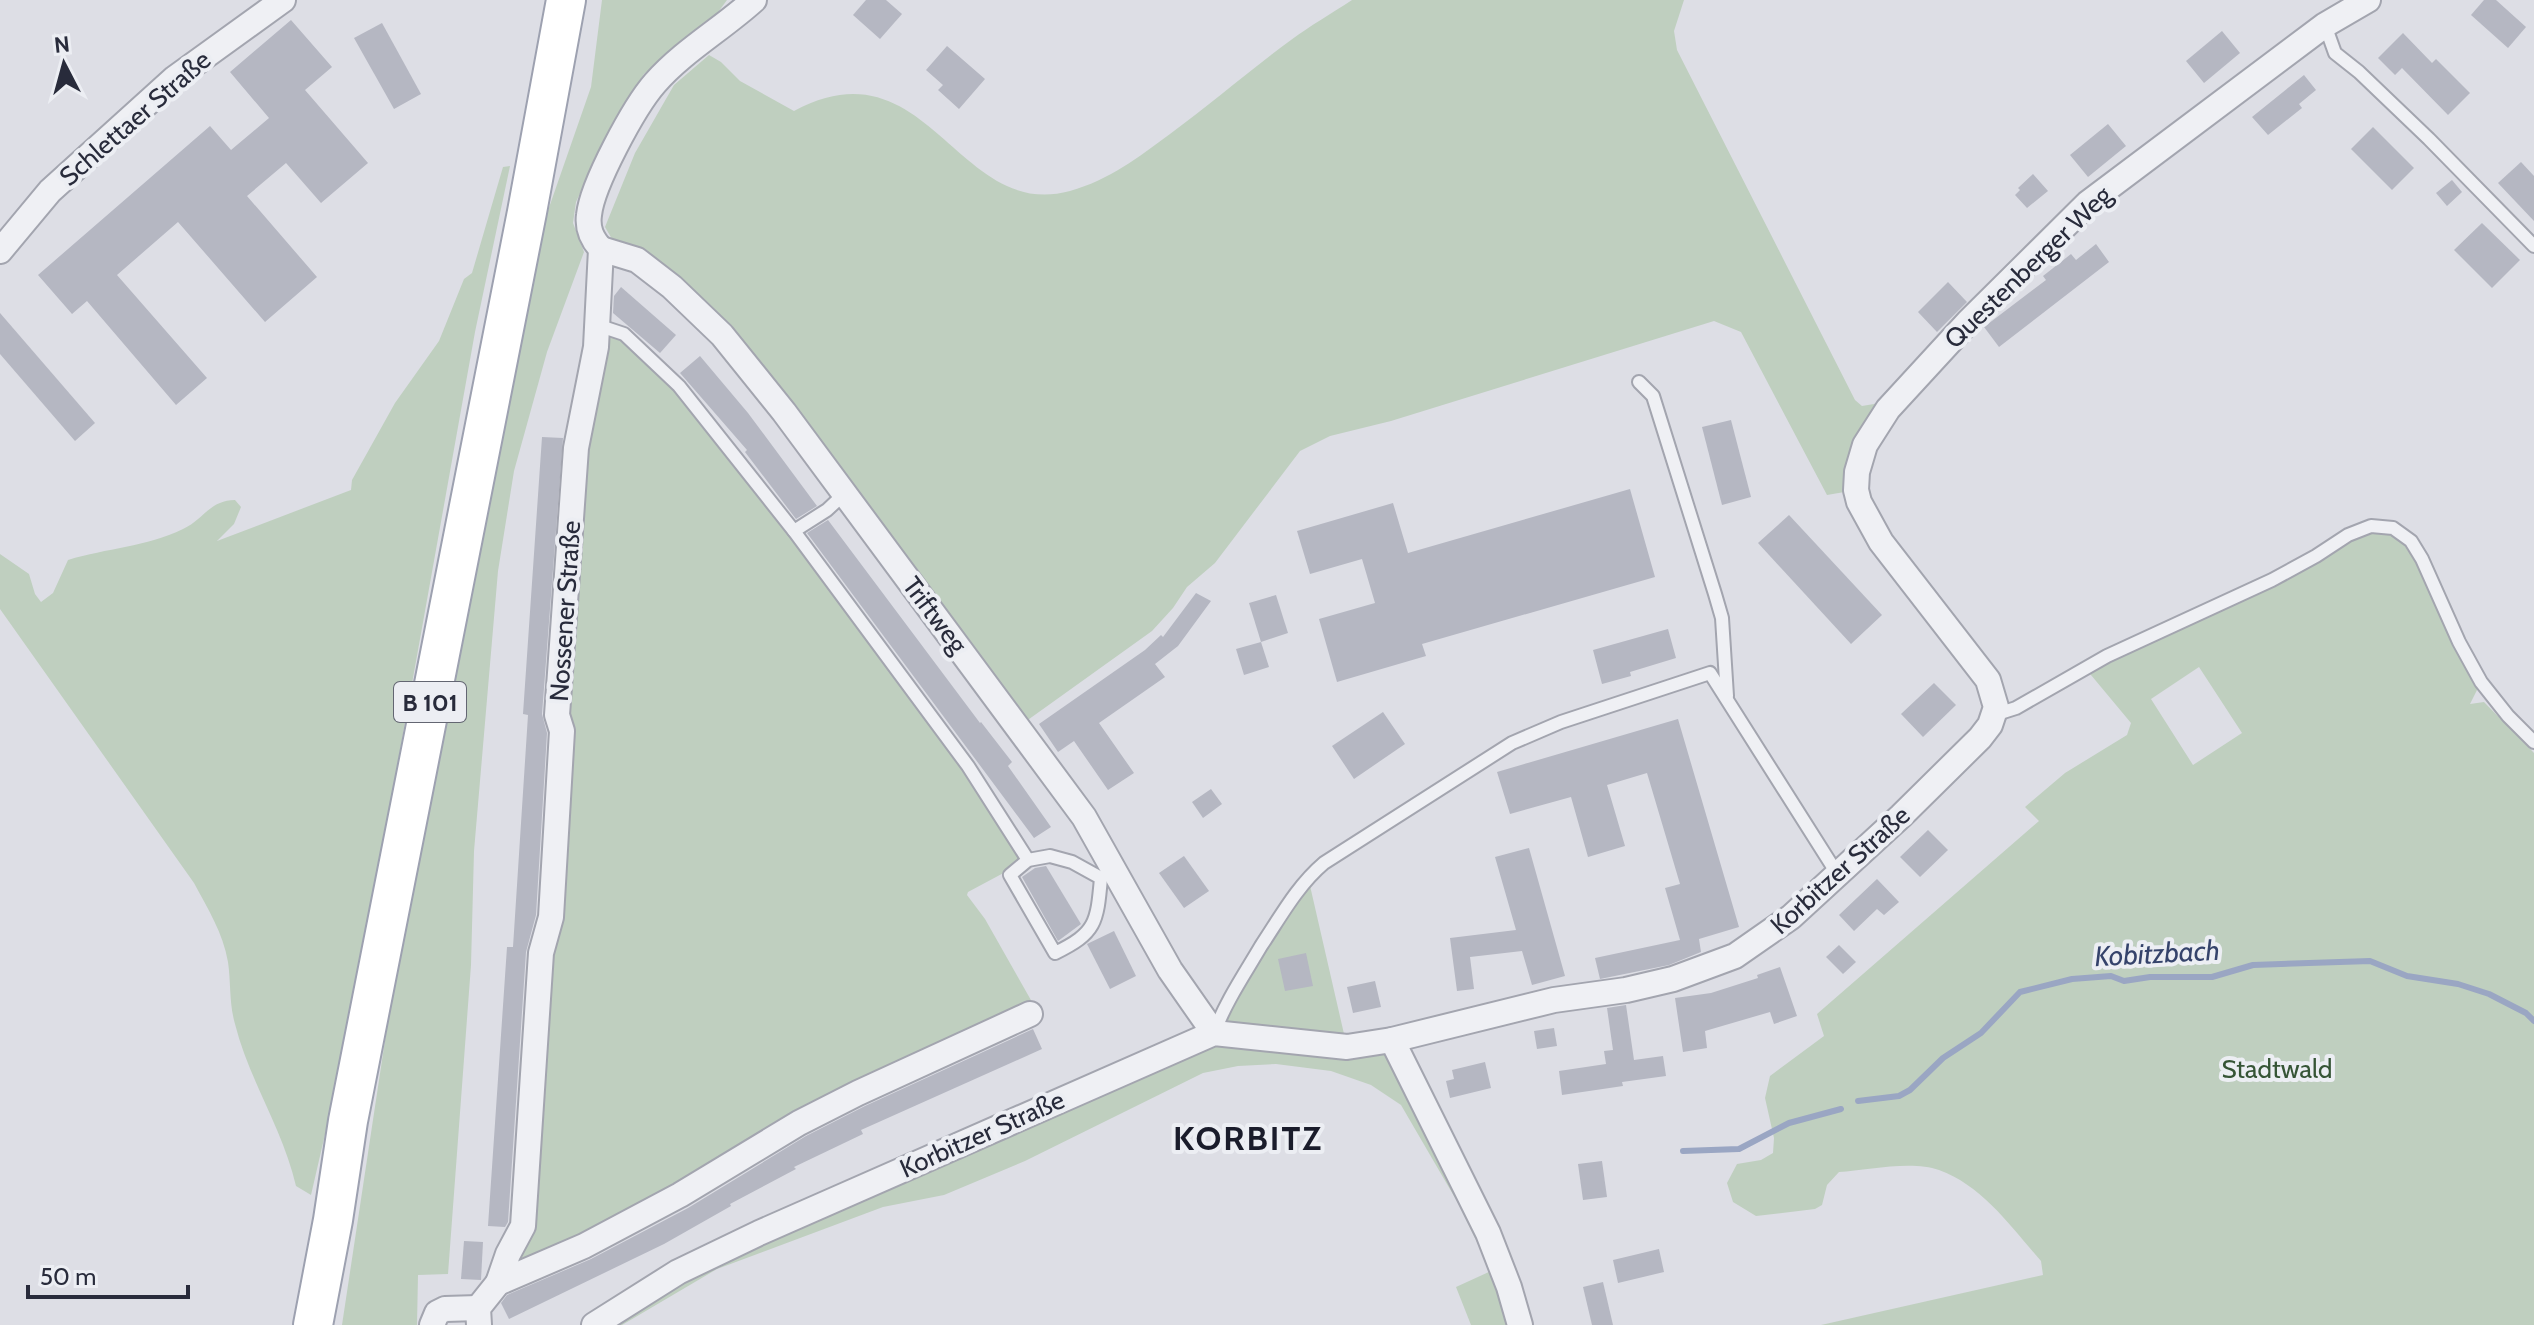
<svg xmlns="http://www.w3.org/2000/svg" width="2534" height="1325" font-family="Cabin,sans-serif">
<style>
.green{fill:#bfcfbf;fill-rule:evenodd}
.lines{fill:none;stroke-linecap:round;stroke-linejoin:round}
.stream{stroke:#9aa6c3;stroke-width:6}
.building{fill:#b5b7c2}
.service-casing{stroke:#a3a5af;stroke-width:16}
.minor-casing{stroke:#a3a5af;stroke-width:28}
.primary-casing{stroke:#9da1b0;stroke-width:42}
.service{stroke:#eff0f4;stroke-width:12}
.minor{stroke:#eff0f4;stroke-width:24}
.primary{stroke:#fff;stroke-width:38}
.labels{text-anchor:middle;dominant-baseline:central;stroke-width:8;stroke-linejoin:round;paint-order:stroke}
.shield{fill:#eceef3;stroke:#636672;stroke-width:2}
.shield-label{font-size:24px;font-weight:bold;fill:#282b3b}
.street-label{font-size:26px;fill:#282b3b;stroke:#eceef3}
.park-label{font-size:26px;fill:#365536;stroke:#eceef3}
.water-label{font-size:28px;font-style:italic;fill:#35436b;stroke:#eceef3}
.district-label{font-size:34px;font-weight:bold;letter-spacing:2px;fill:#1a1c2b;stroke:#eceef3}
</style>
<rect width="100%" height="100%" fill="#dddee5"/>
<g class="green">
<polygon points="602,0 727,0 716,15 644,74 617,115 576,202 573,223 584,252 547,352 514,471 498,571 474,851 471,965 448,1274 418,1275 417,1325 342,1325 389,1014 497,446 544,222 591,87"/>
<path d="M 1352,0 L 1684,0 L 1674,31 L 1677,50 L 1855,400 L 1862,406 L 1874,404 L 1886,397 L 1856,490 L 1827,495 L 1741,332 L 1714,321 L 1391,421 L 1330,436 L 1300,451 L 1215,563 L 1187,587 L 1173,608 L 1152,631 L 1018,727 L 722,335 L 601,249 L 612,239 L 605,227 L 635,153 L 674,85 L 709,55 L 721,62 L 740,81 L 794,111 C 928,39 957,222 1070,191 C 1109,180 1139,157 1170,134 C 1211,104 1250,70 1291,40 C 1310,26 1332,13 1352,0 Z"/>
<path d="M 510,166 L 475,332 L 353,1013 L 311,1195 L 296,1186 C 283,1129 249,1080 235,1024 C 229,1003 231,983 228,962 C 223,933 208,909 194,883 L 0,609 L 0,554 L 29,574 L 35,594 L 41,602 L 53,593 L 68,560 C 107,548 146,547 183,529 C 203,520 210,500 235,500 L 241,507 L 234,524 L 217,541 L 351,490 L 352,480 L 395,403 L 439,341 L 464,279 L 472,273 L 503,167 Z"/>
<polygon points="597,325 624,334 661,368 794,531 1028,860 968,892 967,895 985,919 1036,1009 498,1283 523,1226"/>
<path d="M 2371,526 L 2411,541 L 2481,682 L 2470,704 L 2484,702 L 2534,753 L 2534,1325 L 1821,1325 L 2043,1275 L 2041,1261 C 2011,1227 1983,1186 1939,1170 C 1912,1160 1867,1170 1839,1172 L 1827,1185 L 1822,1205 L 1815,1209 L 1756,1216 L 1733,1202 L 1727,1183 L 1737,1164 L 1761,1160 L 1773,1153 L 1774,1138 L 1765,1098 L 1770,1076 L 1824,1036 L 1817,1014 L 2039,821 L 2025,807 L 2065,773 L 2127,735 L 2131,723 L 2086,669 ZM 2199,667 L 2242,733 L 2193,765 L 2151,699 Z"/>
<polygon points="1308,877 1347,1047 1392,1040 1488,1233 1511,1325 1471,1325 1456,1287 1491,1271 1458,1203 1401,1105 1371,1085 1331,1071 1276,1064 1238,1066 1203,1073 1025,1161 944,1195 883,1207 717,1269 622,1325 608,1325 676,1282 1214,1033"/>
</g>
<g class="lines">
<g class="stream">
<polyline points="1858,1101 1899,1096 1910,1090 1943,1058 1981,1033 2020,992 2072,979 2111,976 2124,981 2150,977 2212,977 2253,965 2370,961 2407,976 2458,984 2489,994 2526,1013 2534,1021"/>
<polyline points="1683,1151 1739,1149 1789,1123 1841,1109"/>
</g>
</g>
<g class="building">
<polygon points="866,0 886,0 902,14 880,39 853,15"/>
<polygon points="2484,0 2496,0 2526,27 2508,48 2471,15"/>
<polygon points="291,20 332,67 305,90 368,163 321,203 286,163 247,196 317,277 265,322 178,222 117,275 207,378 176,405 87,301 72,314 38,275 210,126 231,150 269,118 230,72"/>
<polygon points="382,23 421,94 394,109 354,38"/>
<polygon points="2222,31 2240,53 2204,83 2186,61"/>
<polygon points="2403,33 2432,63 2436,59 2470,93 2448,115 2402,68 2395,75 2378,58"/>
<polygon points="947,46 985,79 959,109 938,90 943,85 926,70"/>
<polygon points="2304,75 2316,90 2299,104 2302,108 2268,135 2252,117"/>
<polygon points="2108,124 2126,146 2088,177 2070,155"/>
<polygon points="2373,127 2414,168 2392,190 2351,149"/>
<polygon points="2521,162 2534,176 2534,221 2498,183"/>
<polygon points="2033,174 2048,191 2027,208 2015,195 2020,190 2018,188"/>
<polygon points="2452,180 2462,192 2447,206 2436,193"/>
<polygon points="2482,223 2520,260 2492,288 2454,250"/>
<polygon points="2096,244 2109,262 1999,347 1984,327 2046,280 2043,276 2071,254 2076,260"/>
<polygon points="1948,282 1967,302 1937,332 1918,312"/>
<polygon points="621,287 676,335 660,353 613,313 614,296"/>
<polygon points="0,313 95,423 75,441 0,354"/>
<polygon points="700,356 748,413 817,506 796,519 745,452 747,450 680,373"/>
<polygon points="1731,420 1751,497 1722,505 1702,427"/>
<polygon points="542,437 563,438 542,714 547,733 536,915 526,952 508,1222 505,1227 488,1226 507,947 513,947 528,715 523,714"/>
<polygon points="1630,489 1655,577 1422,644 1426,656 1337,682 1319,619 1375,603 1362,559 1310,574 1297,531 1393,503 1408,553"/>
<polygon points="1789,515 1882,615 1851,644 1758,543"/>
<polygon points="828,520 980,723 981,722 1012,762 1008,766 1051,827 1034,838 807,533"/>
<polygon points="1196,593 1211,601 1178,646 1155,664 1165,677 1099,723 1134,773 1108,790 1074,741 1058,752 1039,724 1145,650 1161,635 1163,637"/>
<polygon points="1276,595 1288,633 1261,642 1249,603"/>
<polygon points="1668,629 1676,658 1630,672 1631,676 1602,684 1593,650"/>
<polygon points="1261,642 1269,667 1244,675 1236,649"/>
<polygon points="1934,683 1956,705 1923,737 1901,714"/>
<polygon points="1383,712 1405,744 1354,779 1332,746"/>
<polygon points="1678,719 1739,927 1699,939 1701,952 1669,965 1600,979 1595,958 1680,940 1665,888 1680,884 1647,773 1607,785 1625,846 1588,857 1571,797 1510,814 1497,772"/>
<polygon points="1211,789 1222,804 1203,818 1192,802"/>
<polygon points="1928,830 1948,850 1920,877 1900,857"/>
<polygon points="1529,848 1565,976 1532,985 1522,951 1470,957 1474,989 1457,991 1450,938 1516,930 1495,857"/>
<polygon points="1184,856 1209,891 1184,908 1159,873"/>
<polygon points="1046,866 1081,924 1058,941 1022,877 1035,868"/>
<polygon points="1877,879 1899,902 1884,915 1877,909 1854,931 1839,915"/>
<polygon points="1114,931 1136,976 1110,989 1087,944"/>
<polygon points="1839,945 1856,962 1843,974 1826,957"/>
<polygon points="1306,953 1313,986 1285,991 1278,959"/>
<polygon points="1780,967 1797,1016 1774,1024 1770,1012 1705,1031 1707,1048 1683,1052 1675,998 1711,993 1758,978 1757,975"/>
<polygon points="1375,981 1381,1007 1353,1013 1347,987"/>
<polygon points="1626,1005 1634,1060 1663,1056 1666,1076 1622,1082 1623,1086 1562,1095 1559,1071 1606,1064 1604,1051 1613,1050 1607,1008"/>
<polygon points="1554,1028 1557,1046 1537,1049 1534,1031"/>
<polygon points="1033,1029 1042,1049 861,1130 863,1134 794,1167 796,1169 730,1204 731,1206 664,1244 509,1319 501,1303 507,1295 591,1259 688,1208 806,1136 865,1106"/>
<polygon points="1485,1062 1491,1088 1450,1098 1446,1081 1454,1079 1452,1070"/>
<polygon points="1602,1161 1607,1197 1583,1200 1578,1164"/>
<polygon points="464,1241 483,1242 481,1280 461,1279"/>
<polygon points="1659,1249 1664,1272 1618,1283 1613,1260"/>
<polygon points="1603,1282 1613,1325 1592,1325 1583,1287"/>
</g>
<g class="lines">
<g class="service-casing">
<g id="service">
<polyline points="2325,25 2335,53 2359,72 2429,139 2534,246"/>
<polyline points="597,325 624,334 679,386 794,531 968,766 1028,860"/>
<polyline points="1639,382 1653,396 1715,594 1722,618 1727,696"/>
<polyline points="794,531 827,510 844,494"/>
<polyline points="1994,715 2016,708 2107,656 2272,580 2316,556 2348,535 2371,526 2393,528 2411,541 2422,559 2459,642 2481,682 2508,716 2534,742"/>
<path d="M 1050,856 L 1072,862 L 1101,878 C 1097,923 1096,933 1055,953 L 1010,875 L 1028,860 Z"/>
<path d="M 1214,1033 C 1226,1001 1244,975 1261,946 C 1281,916 1297,886 1324,863 L 1512,743 L 1561,722 L 1710,673 L 1838,875"/>
</g>
</g>
<g class="minor-casing">
<g id="minor">
<polyline points="601,249 637,260 672,287 722,335 784,412 1084,817 1170,970 1214,1033"/>
<polyline points="0,251 50,191 175,78 283,0"/>
<polyline points="1392,1040 1488,1233 1509,1287 1520,1325"/>
<path d="M 498,1283 L 508,1254 L 523,1226 L 541,953 L 551,917 L 562,731 L 557,715 L 576,448 L 596,347 L 601,249 C 592,239 587,229 589,215 C 592,185 634,107 655,83 C 683,51 722,29 754,0"/>
<polyline points="432,1325 437,1313 445,1309 478,1308"/>
<polyline points="479,1325 478,1308 498,1283 584,1246 680,1195 799,1123 858,1093 1030,1014"/>
<polyline points="594,1325 678,1272 759,1233 1214,1033 1347,1047 1392,1040 1554,1000 1626,990 1673,979 1735,956 1791,917 1901,816 1980,738 1990,725 1996,707 1988,680 1881,542 1859,502 1856,490 1857,472 1865,445 1888,409 1968,322 2088,203 2325,25 2368,0"/>
</g>
</g>
<g class="primary-casing">
<polyline id="primary" points="313,1325 333,1220 348,1121 527,212 566,0"/>
</g>
<use href="#service" class="service"/>
<use href="#minor" class="minor"/>
<use href="#primary" class="primary"/>
</g>
<g class="labels">
<rect class="shield" x="394" y="682" width="72" height="40" rx="6"/>
<g class="shield-label">
<text x="430" y="702">B 101</text>
</g>
<g class="street-label">
<text transform="translate(135 118) rotate(-41)">Schlettaer Straße</text>
<text transform="translate(2028 267) rotate(-44)">Questenberger Weg</text>
<text transform="translate(565 611) rotate(-86)">Nossener Straße</text>
<text transform="translate(935 615) rotate(53)">Triftweg</text>
<text transform="translate(1840 870) rotate(-42)">Korbitzer Straße</text>
<text transform="translate(982 1134) rotate(-24)">Korbitzer Straße</text>
</g>
<g class="park-label">
<text x="2277" y="1069">Stadtwald</text>
</g>
<g class="water-label">
<text transform="translate(2157 953) rotate(-3)">Kobitzbach</text>
</g>
<g class="district-label">
<text x="1248" y="1138">KORBITZ</text>
</g>
</g>
<g transform="translate(64 64) rotate(354)" stroke="#eceef3" stroke-width="6" paint-order="stroke">
<path d="M0-6L14 30L0 20L-14 30Z" fill="#282b3b"/>
<text y="-12" font-size="22" font-weight="bold" text-anchor="middle" fill="#282b3b">N</text>
</g>
<path d="M28 1285v12h160v-12" fill="none" stroke="#282b3b" stroke-width="4"/>
<text x="40" y="1285" font-size="24" fill="#282b3b" stroke="#eceef3" stroke-width="6" paint-order="stroke">50 m</text>
</svg>
